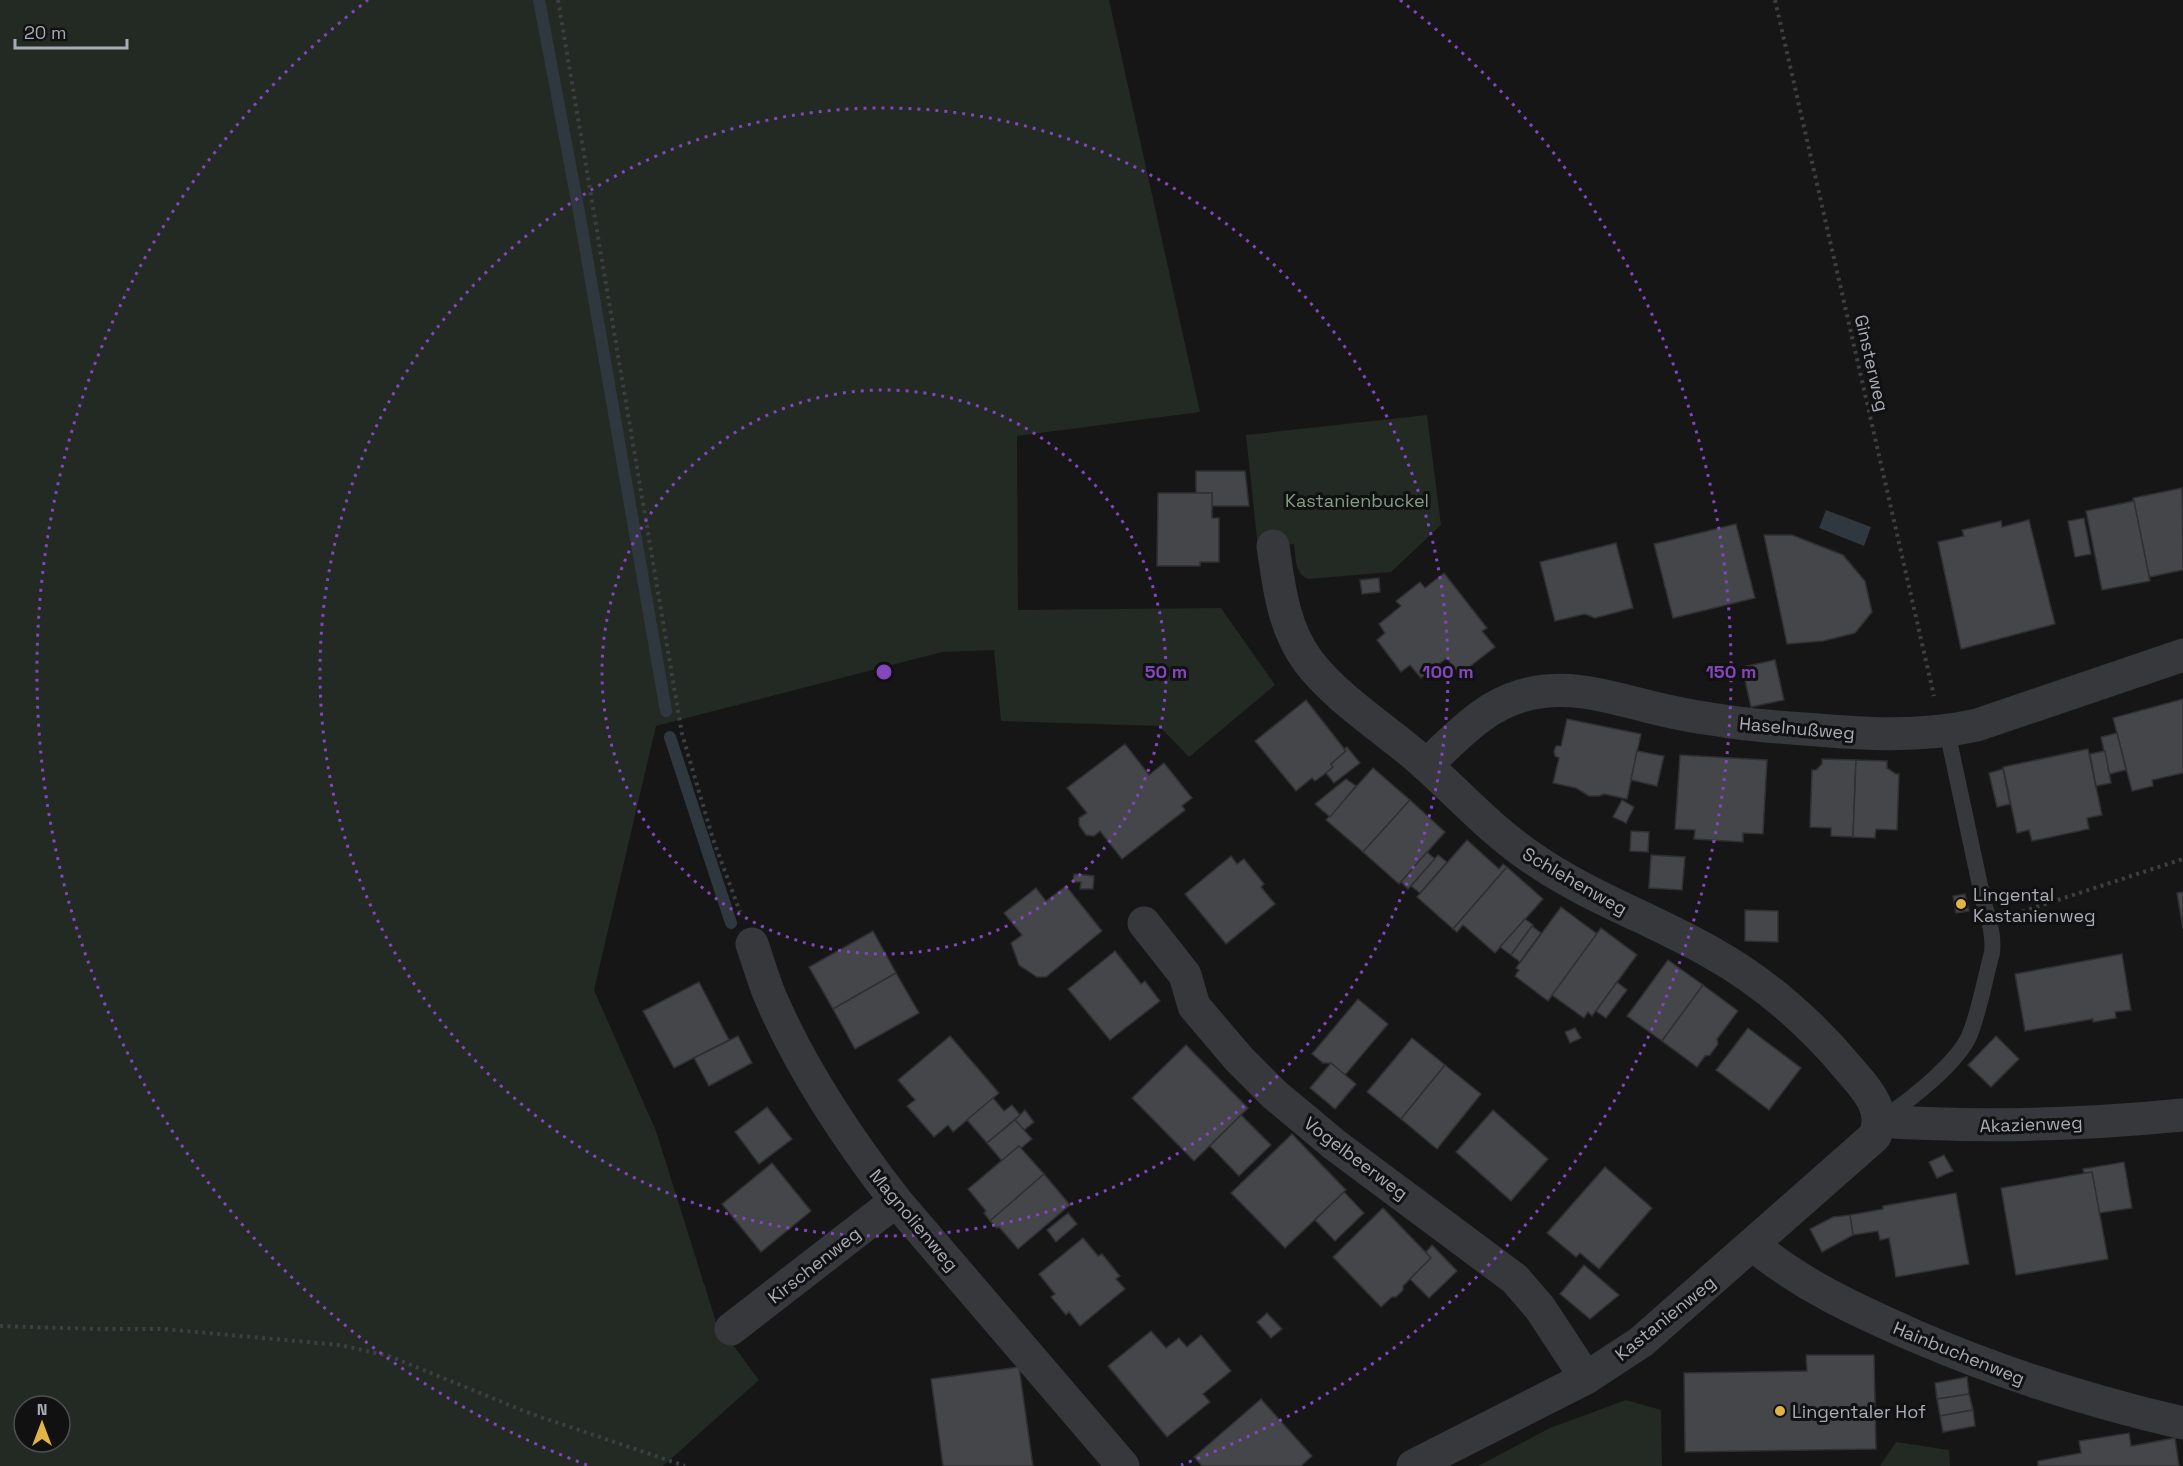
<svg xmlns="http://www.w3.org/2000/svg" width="2183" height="1466" font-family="'Space Grotesk',sans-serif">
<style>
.green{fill:#222a23;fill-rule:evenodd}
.water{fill:#30383f}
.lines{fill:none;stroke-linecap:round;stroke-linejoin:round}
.stream{stroke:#30383f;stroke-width:12}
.building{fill:#45464a;stroke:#303033;stroke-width:1.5}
.path{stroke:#3d3f43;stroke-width:4;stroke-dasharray:3 4.5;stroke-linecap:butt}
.lane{stroke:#37383c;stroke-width:16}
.street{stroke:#37383c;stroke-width:33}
.ring{fill:none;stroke:#8446bd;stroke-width:3;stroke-dasharray:3 6}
.poi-dot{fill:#e0b445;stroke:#111112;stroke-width:2}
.labels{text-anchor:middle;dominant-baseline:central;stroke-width:6;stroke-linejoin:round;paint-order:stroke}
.street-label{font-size:18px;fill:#a9acb6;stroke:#111112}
.park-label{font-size:18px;fill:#829f85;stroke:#111112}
.poi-label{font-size:18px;fill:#a9acb6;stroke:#111112;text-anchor:start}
.centre{fill:#8446bd;stroke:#111112;stroke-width:3}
.ring-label{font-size:18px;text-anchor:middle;font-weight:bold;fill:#8446bd;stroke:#111112;stroke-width:6;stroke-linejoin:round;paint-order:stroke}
</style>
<rect width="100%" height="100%" fill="#161617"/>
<g class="green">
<path d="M 0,0 L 1109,0 L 1200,412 L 1017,436 L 1018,610 L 1221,608 L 1275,685 L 1189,757 L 1159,726 L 1001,721 L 994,650 L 942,652 L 656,726 L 594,990 L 656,1131 L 716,1322 L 759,1380 L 663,1466 L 0,1466 ZM 24,1406 L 60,1406 L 60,1442 L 24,1442 Z"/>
<path d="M 1427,415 L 1441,525 L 1391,572 L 1308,579 C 1294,573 1296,557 1294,544 L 1258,548 L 1246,435 Z"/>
<polygon points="1626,1400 1661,1410 1662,1466 1478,1466 1550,1428"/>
<polygon points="1896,1442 1949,1450 1950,1466 1880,1466"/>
</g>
<polygon class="water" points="1826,510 1871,527 1864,546 1819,528"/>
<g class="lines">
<g class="stream">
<polyline points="539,0 579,212 666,711"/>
<polyline points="670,737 731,923"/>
</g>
</g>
<g class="building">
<polygon points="1196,471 1245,471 1249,506 1212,506 1212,493 1196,493"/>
<polygon points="2182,488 2183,570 2149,577 2133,498"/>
<polygon points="1158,493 1212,493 1212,518 1219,518 1219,562 1200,562 1200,566 1157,566"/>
<polygon points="2134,501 2150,581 2102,590 2086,511"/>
<polygon points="2084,518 2091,554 2075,557 2068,521"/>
<polygon points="2029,520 2055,624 1961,649 1938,542 1964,536 1962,530 2001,521 2002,527"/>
<polygon points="1736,524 1755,598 1673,618 1654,544"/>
<polygon points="1764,535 1792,535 1843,555 1865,581 1872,612 1855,633 1823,641 1787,644"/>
<polygon points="1616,543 1633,608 1595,618 1585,614 1555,621 1540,562"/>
<polygon points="1444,573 1487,628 1482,631 1495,647 1459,675 1447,658 1421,678 1410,665 1401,672 1377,640 1385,633 1379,624 1401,606 1396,601 1420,582 1425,588"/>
<polygon points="1379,578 1380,592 1362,594 1360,580"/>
<polygon points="1775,660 1784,700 1751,707 1742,667"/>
<polygon points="2183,699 2183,773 2152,780 2153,786 2132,791 2113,718"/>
<polygon points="1306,700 1346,751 1331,764 1333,767 1326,773 1315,781 1312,778 1296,791 1255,741"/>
<polygon points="1567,719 1641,734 1627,799 1604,794 1599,796 1589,796 1576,788 1553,783 1559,758 1555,756 1554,751 1556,746 1561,746"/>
<polygon points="2117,733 2126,770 2109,774 2101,737"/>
<polygon points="1125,744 1149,775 1164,763 1192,798 1182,806 1185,810 1122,859 1100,831 1094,836 1086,835 1079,825 1079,818 1087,813 1067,788"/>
<polygon points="1347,747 1360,763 1334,783 1326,773 1333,767 1331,764 1346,751 1344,749"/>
<polygon points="2088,749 2102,815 2087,818 2089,829 2032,841 2029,830 2017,833 2003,767"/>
<polygon points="1637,751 1664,756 1657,786 1631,780"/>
<polygon points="2105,751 2111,783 2096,786 2090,754"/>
<polygon points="1680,755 1767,760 1763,834 1743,833 1743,842 1694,839 1695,830 1675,829"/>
<polygon points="1822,759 1856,760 1853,837 1831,836 1831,828 1810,827 1812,770 1816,770 1822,764"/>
<polygon points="1856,760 1887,761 1887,768 1896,774 1899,774 1897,830 1876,829 1875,838 1853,837"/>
<polygon points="1373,768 1410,800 1363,852 1326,820"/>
<polygon points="2003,769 2010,804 1997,807 1989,773"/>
<polygon points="1346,779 1356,786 1330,817 1315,804"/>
<polygon points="1410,800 1445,832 1399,884 1363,852"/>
<polygon points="1622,800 1634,807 1626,823 1613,817"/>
<polygon points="1631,831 1649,832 1648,852 1630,851"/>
<polygon points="1467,840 1499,869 1503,864 1507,867 1453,929 1417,897"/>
<polygon points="1427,852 1435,859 1408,889 1401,882"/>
<polygon points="1438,855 1447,862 1420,893 1411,886"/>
<polygon points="1651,855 1685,857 1682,890 1649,888"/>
<polygon points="1231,856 1237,864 1244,859 1264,884 1261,887 1275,904 1226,944 1185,894"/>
<polygon points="1507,867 1543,899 1495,953 1463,925 1457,932 1453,929"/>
<polygon points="1074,874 1094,876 1093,889 1080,889 1081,882 1073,882"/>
<polygon points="1066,886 1102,931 1046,977 1037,977 1019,965 1011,943 1022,935 1004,913 1036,888 1046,901"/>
<polygon points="2183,892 2183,929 2177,893"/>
<polygon points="1965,894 1969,911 1956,913 1953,896"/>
<polygon points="1561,907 1597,934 1548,1001 1515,976 1519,970 1516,968"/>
<polygon points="1745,910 1778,911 1778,942 1745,941"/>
<polygon points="1525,919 1533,925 1511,955 1500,947"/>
<polygon points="1532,926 1541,933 1520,962 1511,955"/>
<polygon points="1601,928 1637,955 1592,1016 1588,1012 1584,1018 1552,995"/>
<polygon points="873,931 896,973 833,1009 809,967"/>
<polygon points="1115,951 1141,984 1145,981 1160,1001 1110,1040 1068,989"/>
<polygon points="2122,954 2131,1010 2115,1012 2116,1018 2093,1022 2093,1019 2025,1031 2015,974"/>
<polygon points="1668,960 1703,985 1662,1041 1627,1016"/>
<polygon points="896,973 919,1013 855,1049 833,1009"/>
<polygon points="699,982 729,1040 674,1068 643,1011"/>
<polygon points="1617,982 1627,990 1606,1018 1596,1011"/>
<polygon points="1703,985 1738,1011 1717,1039 1718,1044 1710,1055 1705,1056 1697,1067 1662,1041"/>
<polygon points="1358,999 1388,1024 1345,1075 1331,1063 1323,1063 1312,1054"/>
<polygon points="1575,1028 1581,1038 1570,1043 1565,1032"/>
<polygon points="1748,1028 1801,1068 1769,1110 1716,1070"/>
<polygon points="738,1036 752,1063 709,1086 694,1058"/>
<polygon points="950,1036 999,1093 953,1132 948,1125 934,1137 907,1106 915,1100 898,1080"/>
<polygon points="1996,1036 2019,1059 1991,1087 1968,1065"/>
<polygon points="1412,1038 1445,1065 1401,1119 1367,1092"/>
<polygon points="1186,1045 1248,1108 1194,1161 1132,1098"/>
<polygon points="1331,1063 1356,1084 1335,1109 1310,1088"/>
<polygon points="1445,1065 1481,1094 1437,1149 1401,1119"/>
<polygon points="993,1098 1004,1111 1012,1105 1020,1115 987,1143 967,1120"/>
<polygon points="767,1107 792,1139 759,1164 735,1132"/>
<polygon points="1025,1110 1034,1122 1024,1130 1015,1120"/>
<polygon points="1493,1110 1548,1159 1511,1201 1456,1152"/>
<polygon points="1241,1115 1271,1145 1239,1176 1210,1146"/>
<polygon points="1015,1120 1032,1139 1021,1148 1019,1146 1002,1161 987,1143"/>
<polygon points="1292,1134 1346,1190 1285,1248 1231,1193"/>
<polygon points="1019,1146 1044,1174 990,1221 984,1213 986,1211 968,1189"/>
<polygon points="1944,1155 1953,1171 1937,1178 1929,1162"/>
<polygon points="2124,1162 2132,1208 2099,1213 2092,1172 2084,1173 2083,1169"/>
<polygon points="772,1163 811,1211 761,1252 722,1204"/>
<polygon points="1605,1167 1652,1208 1599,1269 1580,1253 1576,1257 1547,1233"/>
<polygon points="2092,1172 2108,1259 2016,1275 2001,1188"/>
<polygon points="1044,1174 1070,1205 1018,1249 999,1227 997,1228 990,1221"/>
<polygon points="1344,1192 1364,1213 1335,1241 1315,1220"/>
<polygon points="1956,1193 1969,1264 1896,1277 1889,1238 1880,1240 1878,1231 1853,1235 1850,1215 1883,1209 1883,1206"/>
<polygon points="1383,1208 1431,1258 1403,1286 1403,1290 1396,1297 1392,1297 1381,1307 1333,1257"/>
<polygon points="1068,1213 1077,1224 1056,1242 1047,1230"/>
<polygon points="1850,1215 1853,1235 1822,1252 1810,1229 1833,1217"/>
<polygon points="1083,1238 1098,1256 1102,1254 1120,1276 1116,1279 1125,1289 1080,1326 1069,1312 1066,1315 1051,1297 1055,1294 1039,1274"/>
<polygon points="1432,1245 1457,1271 1429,1298 1410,1279 1431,1258 1426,1252"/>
<polygon points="1584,1265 1619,1295 1590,1319 1560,1294"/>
<polygon points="1267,1313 1282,1329 1271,1338 1257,1322"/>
<polygon points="1151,1331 1166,1348 1179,1338 1187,1347 1201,1335 1231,1371 1203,1394 1210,1402 1167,1437 1108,1366"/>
<polygon points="1806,1355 1874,1355 1876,1449 1685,1452 1684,1373 1807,1371"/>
<polygon points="1019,1367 1033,1466 943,1466 931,1379"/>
<polygon points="1967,1377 1969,1394 1937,1399 1935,1383"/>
<polygon points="1969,1394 1973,1410 1940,1416 1937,1399"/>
<polygon points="1261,1399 1312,1456 1301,1466 1202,1466 1194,1457"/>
<polygon points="1973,1410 1975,1426 1943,1432 1940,1416"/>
<polygon points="2129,1433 2131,1446 2175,1438 2179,1466 2038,1466 2038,1461 2081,1453 2079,1441"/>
</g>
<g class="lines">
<g class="path">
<polyline points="558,0 682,734 713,839 740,912"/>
<polyline points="1775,0 1934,696"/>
<polyline points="2015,914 2183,859"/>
<polyline points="0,1326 96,1329 163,1329 340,1345 389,1356 529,1413 685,1466"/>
</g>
<path class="lane" d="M 1885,1117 C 1910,1100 1959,1062 1970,1034 C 1980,1009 1985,978 1992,953 C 1994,935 1989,920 1984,904 L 1947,731"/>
<g class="street">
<path d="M 1273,546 C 1279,587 1283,627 1308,661 C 1335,697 1382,727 1417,757 C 1455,790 1489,829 1532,858 C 1588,897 1653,919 1712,953 C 1764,982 1812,1024 1849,1069 C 1866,1089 1886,1108 1875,1136 L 1641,1342 L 1586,1378 L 1413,1466"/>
<path d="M 1426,765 C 1455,739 1482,707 1521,696 C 1564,683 1604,695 1646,706 C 1670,712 1694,717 1718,720 C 1746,725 1775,727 1804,729 C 1862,734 1920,738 1977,725 L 2183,655"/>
<polyline points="1144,923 1185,975 1194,1006 1239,1059 1275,1095 1335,1145 1515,1279 1540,1308 1586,1378"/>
<path d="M 752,944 C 758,961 763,979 770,996 C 802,1071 847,1138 896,1201 L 1123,1466"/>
<path d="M 1879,1121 C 1981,1128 2082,1125 2183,1115"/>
<path d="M 1753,1245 C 1803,1286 1856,1310 1915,1336 C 2001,1373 2091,1402 2183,1423"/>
<polyline points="731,1329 896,1201"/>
</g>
</g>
<g class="ring">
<circle cx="884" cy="672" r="282"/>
<circle cx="884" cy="672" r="564"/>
<path d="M587 1465A847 847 0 0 1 368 0M1400 0A847 847 0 0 1 1181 1465"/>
</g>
<g class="poi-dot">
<circle cx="1961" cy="904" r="6"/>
<circle cx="1780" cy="1411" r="6"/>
</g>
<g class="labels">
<g class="street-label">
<text transform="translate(1872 363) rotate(77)">Ginsterweg</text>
<text transform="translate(1797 728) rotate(5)">Haselnußweg</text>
<text transform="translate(1575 881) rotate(30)">Schlehenweg</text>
<text transform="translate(2031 1124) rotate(-2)">Akazienweg</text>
<text transform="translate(1356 1158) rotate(37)">Vogelbeerweg</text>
<text transform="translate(914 1220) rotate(50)">Magnolienweg</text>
<text transform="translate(814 1265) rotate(-38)">Kirschenweg</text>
<text transform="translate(1665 1318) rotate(-39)">Kastanienweg</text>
<text transform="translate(1959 1353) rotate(22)">Hainbuchenweg</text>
</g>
<g class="park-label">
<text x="1357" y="500">Kastanienbuckel</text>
</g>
<g class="poi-label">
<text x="1973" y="894">Lingental<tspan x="1973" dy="21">Kastanienweg</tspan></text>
<text x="1792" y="1411">Lingentaler Hof</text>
</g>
</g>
<circle cx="884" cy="672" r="9" class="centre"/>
<g class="ring-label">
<text x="1166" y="678">50 m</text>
<text x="1448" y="678">100 m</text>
<text x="1731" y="678">150 m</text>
</g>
<g transform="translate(42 1424)"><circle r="28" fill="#111112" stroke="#4e4f54" stroke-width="1.5"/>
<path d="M0-4.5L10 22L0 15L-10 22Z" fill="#e0b445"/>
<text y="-9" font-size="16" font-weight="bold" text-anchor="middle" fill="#a9acb6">N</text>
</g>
<path d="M15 39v9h112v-9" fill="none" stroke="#a9acb6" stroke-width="3"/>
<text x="24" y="39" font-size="18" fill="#a9acb6" stroke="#111112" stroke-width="4.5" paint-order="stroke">20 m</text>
</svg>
